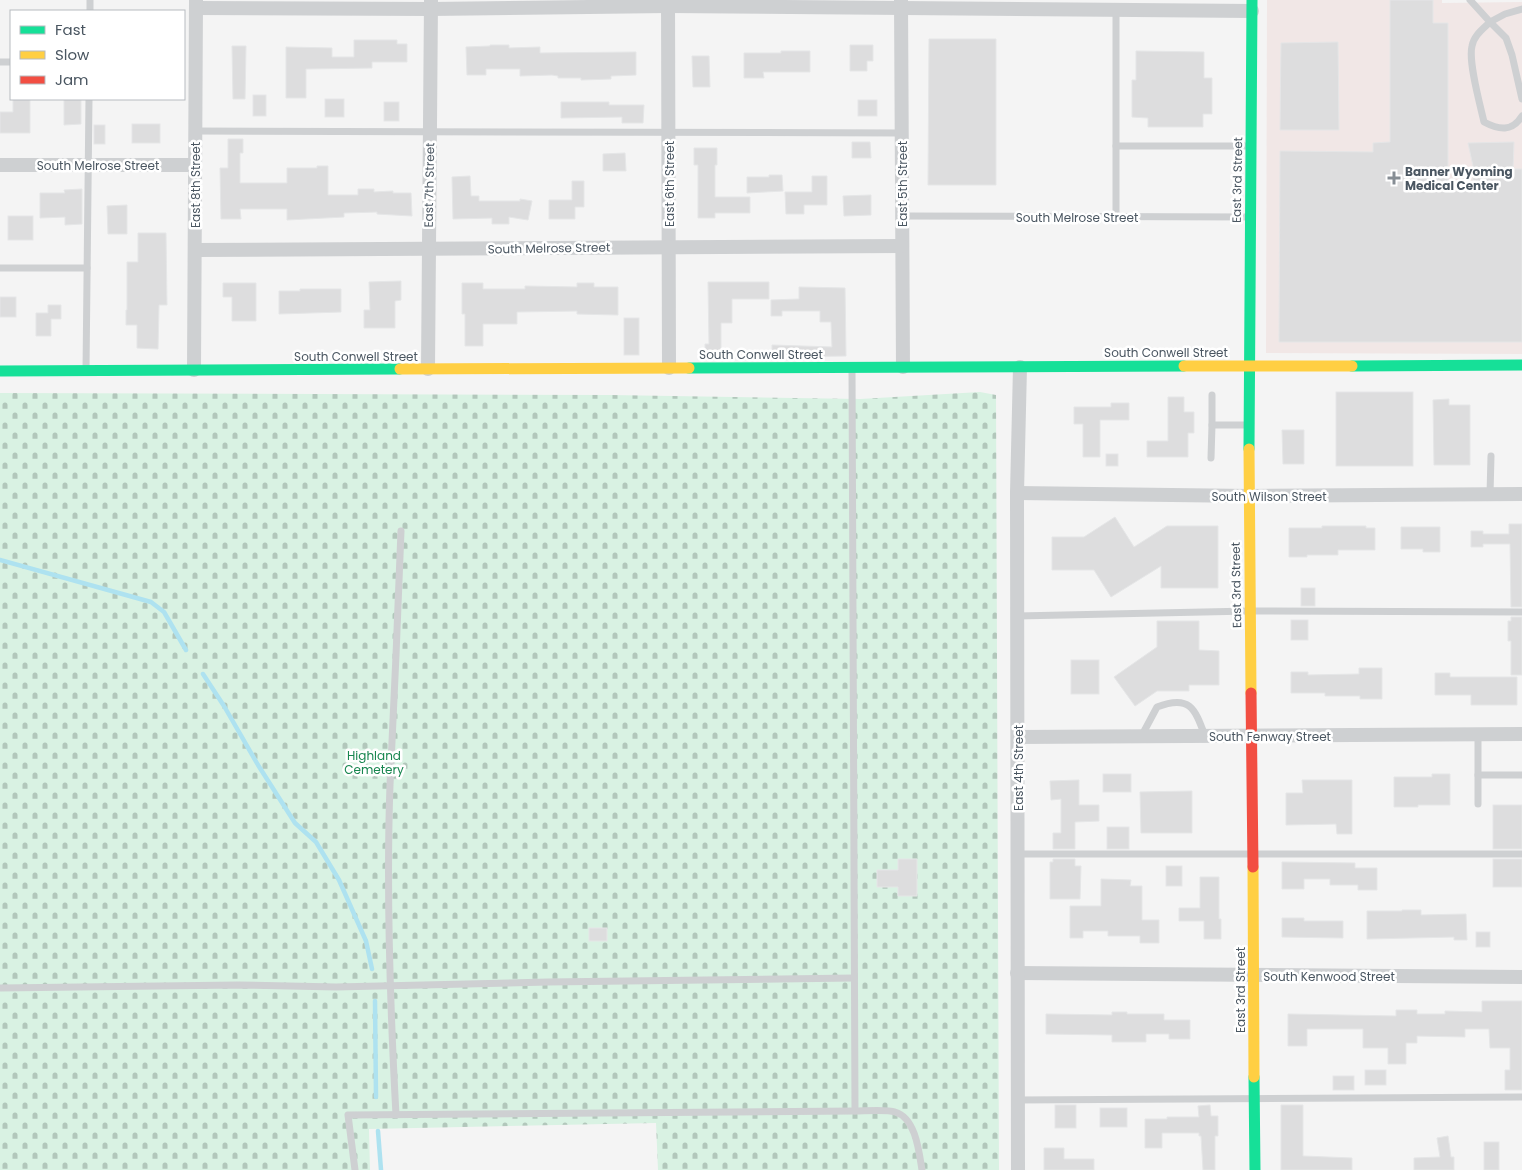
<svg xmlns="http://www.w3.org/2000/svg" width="1522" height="1170" font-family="Poppins,sans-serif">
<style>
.medical{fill:#f1e7e6}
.cemetery{fill:url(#cemetery-stones)}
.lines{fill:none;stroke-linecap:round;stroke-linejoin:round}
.stream{stroke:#aee2f0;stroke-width:4.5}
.building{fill:#ddddde;stroke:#e5e6e7}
.lane{stroke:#ced0d2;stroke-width:7}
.street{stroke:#ced0d2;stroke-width:14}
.fast{stroke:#16e098;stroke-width:11}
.slow{stroke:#ffcf43;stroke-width:11}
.jam{stroke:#f24e42;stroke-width:11}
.poi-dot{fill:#868d94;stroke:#fff;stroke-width:2}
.labels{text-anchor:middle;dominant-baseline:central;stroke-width:5;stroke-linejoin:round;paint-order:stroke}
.street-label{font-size:12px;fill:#4a5661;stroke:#fff}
.poi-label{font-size:12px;font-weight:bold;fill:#4a5661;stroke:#fff;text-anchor:start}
.park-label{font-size:12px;fill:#17864f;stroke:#fff}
</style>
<defs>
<pattern id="cemetery-stones" width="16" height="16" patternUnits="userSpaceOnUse" patternTransform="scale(1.25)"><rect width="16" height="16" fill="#d9f2e3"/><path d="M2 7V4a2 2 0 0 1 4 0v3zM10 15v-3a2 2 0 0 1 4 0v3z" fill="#b2c7bb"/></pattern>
</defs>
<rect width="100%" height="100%" fill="#f4f4f4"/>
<polygon class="medical" points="1267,0 1442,0 1442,3 1522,2 1522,354 1266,353"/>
<polygon class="cemetery" points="980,392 996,395 999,1170 658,1170 656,1123 369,1129 370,1170 0,1170 0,393 611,395 860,399"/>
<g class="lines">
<g class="stream">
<polyline points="0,560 151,602 164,612 186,650"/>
<polyline points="203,674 224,706 258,765 295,823 316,842 339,880 366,941 372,969"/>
<polyline points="375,1001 376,1097"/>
<polyline points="378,1131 381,1170"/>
</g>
</g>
<g class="building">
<polygon points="1390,0 1433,0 1433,23 1448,23 1448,191 1473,191 1473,166 1468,143 1514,142 1513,169 1522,169 1522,342 1279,342 1280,151 1373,152 1373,143 1390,142"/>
<polygon points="929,39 996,39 996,185 928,185"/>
<polygon points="354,40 397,40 397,44 407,44 407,62 372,62 372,68 306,69 306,98 286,98 286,47 332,48 332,57 354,57"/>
<polygon points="1338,42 1339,130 1280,130 1281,43"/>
<polygon points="490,45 509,45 509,48 540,47 540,53 636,52 636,75 611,76 611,79 581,80 581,78 558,78 558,76 552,75 520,76 520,69 486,69 486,75 467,75 466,47 490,46"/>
<polygon points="850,45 873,45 873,61 867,61 867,71 850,71"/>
<polygon points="232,46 246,46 245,99 233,99"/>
<polygon points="781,51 810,51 810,72 763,72 764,78 744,78 744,53 781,53"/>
<polygon points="1136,51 1204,52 1204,78 1212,78 1212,114 1203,114 1203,127 1148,127 1148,118 1132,117 1132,80 1136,80"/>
<polygon points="692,56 709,56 710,87 693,87"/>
<rect x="253" y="95" width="13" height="21"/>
<polygon points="13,99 30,99 30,133 0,133 0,112 13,112"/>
<polygon points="64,99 81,99 81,124 64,125"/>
<rect x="325" y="99" width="19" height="18"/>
<rect x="858" y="100" width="19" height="16"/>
<rect x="384" y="102" width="15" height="19"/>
<polygon points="561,102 609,102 609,105 644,105 643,123 622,123 622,117 561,118"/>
<rect x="132" y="124" width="28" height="19"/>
<rect x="94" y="125" width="11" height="19"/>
<polygon points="228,139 243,139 243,153 240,153 240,183 287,183 287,168 317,168 317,166 328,166 328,195 358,195 358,189 374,189 374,192 393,191 393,193 411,193 412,216 377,214 377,212 344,213 344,217 287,220 287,209 240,209 241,219 221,219 220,168 228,168"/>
<polygon points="852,142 870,142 871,158 852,158"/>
<polygon points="694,148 717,148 717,165 715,165 715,197 750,197 750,213 715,213 715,218 698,218 698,165 694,165"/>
<polygon points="625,153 626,171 603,171 603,154"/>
<polygon points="769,175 782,175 783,191 747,193 747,177 769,177"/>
<polygon points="470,176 471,196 479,196 479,201 520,201 520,199 532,201 528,220 509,217 509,224 492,224 492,218 453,219 452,177"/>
<polygon points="812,176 827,176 827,205 804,205 804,214 786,214 785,192 812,192"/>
<polygon points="572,181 584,181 584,207 575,207 575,219 549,219 549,200 572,200"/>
<polygon points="82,189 82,224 65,225 65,217 40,218 40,193 65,193 64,190"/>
<polygon points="871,195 871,215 844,216 843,196"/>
<polygon points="127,205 127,234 108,234 107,206"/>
<rect x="8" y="216" width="25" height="24"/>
<polygon points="138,233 166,233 167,305 159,305 158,349 137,348 137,325 126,325 126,310 127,310 127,262 138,262"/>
<polygon points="401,281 401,300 395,301 395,328 364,328 364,310 370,310 369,282"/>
<polygon points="708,282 769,282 769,299 732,299 732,323 721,323 721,357 705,357 705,344 709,344"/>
<polygon points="223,283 256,283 256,321 232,321 232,297 223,297"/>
<polygon points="462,283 483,283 483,289 525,289 525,286 577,287 577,283 594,283 594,287 618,287 618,315 577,314 577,311 517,312 517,324 483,324 483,346 465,346 465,314 462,314"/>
<polygon points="799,287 845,288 846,356 772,357 772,345 832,347 831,322 820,322 820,311 782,311 782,316 771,316 771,300 799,299"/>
<polygon points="300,289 341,289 341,312 279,314 279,291 300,291"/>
<rect x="0" y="297" width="16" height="20"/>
<polygon points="48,305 61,305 61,319 51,319 51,336 36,336 36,313 48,313"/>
<rect x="624" y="318" width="15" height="37"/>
<rect x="1336" y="392" width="77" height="74"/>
<polygon points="1168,397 1184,397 1184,412 1194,412 1194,433 1188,433 1188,457 1147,457 1147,441 1168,441"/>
<polygon points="1449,399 1449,405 1470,405 1470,465 1434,465 1433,400"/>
<polygon points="1111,403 1129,403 1129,420 1100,420 1100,457 1083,457 1083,424 1074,424 1074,407 1111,407"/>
<polygon points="1282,430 1304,430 1304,464 1283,464"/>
<rect x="1106" y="454" width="12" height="12"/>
<polygon points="1115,517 1134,547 1167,526 1218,526 1218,588 1161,588 1161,566 1111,597 1094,570 1052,570 1052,537 1084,537"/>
<polygon points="1509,524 1522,524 1522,607 1511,607 1510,544 1483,544 1483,547 1471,547 1471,531 1483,531 1483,534 1509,534"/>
<polygon points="1322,526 1366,526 1366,528 1375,528 1375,550 1338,550 1338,555 1307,555 1307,557 1289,557 1289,528 1322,528"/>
<polygon points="1401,527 1440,527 1440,552 1423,552 1423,549 1401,549"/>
<rect x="1301" y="588" width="14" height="18"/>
<polygon points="1511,617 1522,617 1522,675 1511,675 1511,641 1508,641 1508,621 1511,621"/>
<rect x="1291" y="620" width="17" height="20"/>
<polygon points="1157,621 1199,621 1199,650 1219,651 1219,685 1189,685 1189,691 1157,691 1135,706 1114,677 1157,647"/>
<rect x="1071" y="660" width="28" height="34"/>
<polygon points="1359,668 1382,668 1382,699 1360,699 1360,696 1325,696 1325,693 1291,693 1291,672 1308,672 1308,675 1359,674"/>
<polygon points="1435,673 1450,673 1450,677 1517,677 1517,705 1471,705 1471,695 1435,695"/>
<rect x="1103" y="774" width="28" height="18"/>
<polygon points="1432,774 1450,774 1450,805 1418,805 1418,807 1394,807 1394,777 1432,777"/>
<polygon points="1079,780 1079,805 1099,805 1099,821 1075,822 1075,849 1053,849 1053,833 1061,833 1061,799 1051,800 1050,781"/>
<polygon points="1302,780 1352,780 1352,834 1337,834 1336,824 1286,825 1286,793 1303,793"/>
<polygon points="1192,791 1192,833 1141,833 1140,792"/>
<rect x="1493" y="805" width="29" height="44"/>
<rect x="1107" y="827" width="22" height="22"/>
<polygon points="898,859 917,859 917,896 898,896 898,887 877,887 877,870 898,870"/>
<polygon points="1053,859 1075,859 1075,866 1081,866 1080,899 1050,899 1050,862 1053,862"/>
<rect x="1493" y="859" width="29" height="28"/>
<polygon points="1282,862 1355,863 1355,868 1377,868 1377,890 1358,890 1358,885 1330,885 1330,879 1304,879 1304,889 1282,889"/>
<rect x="1166" y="866" width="16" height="20"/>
<polygon points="1200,877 1219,877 1219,919 1221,919 1221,939 1204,939 1204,921 1179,921 1179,908 1200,908"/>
<polygon points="1101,879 1131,880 1130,886 1142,886 1142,920 1159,920 1159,943 1140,943 1140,936 1108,936 1108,931 1083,931 1083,938 1070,938 1070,906 1101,906"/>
<polygon points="1402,910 1421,910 1421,915 1466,914 1467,940 1454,940 1454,937 1367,939 1367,911 1402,911"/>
<polygon points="1282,918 1304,918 1304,921 1343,921 1343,938 1282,937"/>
<rect x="589" y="928" width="18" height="13"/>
<rect x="1476" y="932" width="14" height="15"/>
<polygon points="1482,1001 1522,1001 1522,1090 1505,1090 1505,1070 1510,1070 1510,1048 1490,1048 1489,1029 1465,1029 1465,1037 1417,1036 1417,1043 1406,1043 1406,1064 1388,1064 1388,1048 1363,1048 1363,1029 1307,1029 1307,1046 1288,1046 1288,1014 1396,1016 1396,1010 1417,1010 1417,1014 1445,1014 1445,1011 1482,1012"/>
<polygon points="1112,1012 1127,1012 1127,1014 1164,1014 1164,1020 1190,1020 1190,1039 1169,1039 1169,1034 1146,1034 1146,1042 1112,1042 1112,1035 1046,1034 1046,1014 1112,1015"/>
<rect x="1365" y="1070" width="21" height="15"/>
<rect x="1333" y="1076" width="21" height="14"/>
<rect x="1055" y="1105" width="21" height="23"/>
<polygon points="1210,1105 1211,1116 1218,1116 1218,1136 1215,1136 1215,1170 1203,1170 1201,1136 1199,1136 1199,1133 1162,1133 1162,1148 1145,1148 1145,1119 1167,1119 1167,1117 1199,1117 1198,1106"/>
<polygon points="1281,1105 1303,1105 1303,1156 1352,1158 1352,1170 1281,1170"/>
<rect x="1100" y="1108" width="27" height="19"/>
<polygon points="1448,1136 1451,1157 1454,1157 1454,1170 1414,1170 1414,1158 1440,1157 1437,1138"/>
<rect x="1484" y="1142" width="15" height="28"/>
<polygon points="1044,1148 1064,1148 1064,1159 1094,1159 1094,1170 1044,1170"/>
</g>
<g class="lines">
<g class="lane">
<polyline points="1470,0 1490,22 1505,14 1522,9"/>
<polyline points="1116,10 1116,217"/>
<polyline points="90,11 90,0"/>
<polyline points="0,62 11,62"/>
<path d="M 1522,99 L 1512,55 L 1506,38 L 1490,22 C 1483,29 1474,35 1472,46 C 1468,62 1480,104 1484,122 C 1499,130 1512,132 1522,116"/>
<polyline points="195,131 902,133"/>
<polyline points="1116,146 1251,146"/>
<polyline points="902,216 1250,217"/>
<polyline points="0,268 87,268"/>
<polyline points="852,369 855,1111"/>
<polyline points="86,370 89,99"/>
<polyline points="1212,395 1212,425 1249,425"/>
<polyline points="1211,458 1212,425"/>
<polyline points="1490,494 1491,456"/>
<polyline points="1017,616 1250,611 1522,612"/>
<polyline points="1478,735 1478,775 1522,775"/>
<path d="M 1141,737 L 1157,707 C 1190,694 1195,709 1205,736"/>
<polyline points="1478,775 1478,804"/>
<polyline points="1017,854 1522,854"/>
<polyline points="0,988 238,985 336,987 548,982 854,978"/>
<polyline points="1017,1100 1522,1097"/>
<path d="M 396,1115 C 390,1005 386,895 390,785 C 394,700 398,616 401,531"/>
<path d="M 355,1170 L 348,1115 L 855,1111 C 864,1111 887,1109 895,1112 C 916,1118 919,1152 922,1170"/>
</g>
<g class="street">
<polyline points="668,0 669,368"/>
<polyline points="901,1 903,367"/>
<polyline points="196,8 431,9 668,6 1252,11"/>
<polyline points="0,165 195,165"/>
<path d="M 195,250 C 431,250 667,246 902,246"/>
<polyline points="428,369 431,1"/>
<polyline points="194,370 196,1"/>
<polyline points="1017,493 1249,496 1522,494"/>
<polyline points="1018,737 1522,734"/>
<polyline points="1017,973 1522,977"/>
<polyline points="1018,1170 1017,493 1020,367"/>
</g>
<g class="fast">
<polyline points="1352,366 1522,365"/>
<polyline points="689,368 1184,366"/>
<polyline points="0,371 400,369"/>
<polyline points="1249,449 1252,0"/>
<polyline points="1254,1077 1255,1170"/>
</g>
<g class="slow">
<polyline points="1184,366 1352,366"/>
<polyline points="400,369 689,368"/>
<polyline points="1249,449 1251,693"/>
<polyline points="1253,867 1254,1077"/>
</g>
<polyline class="jam" points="1251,693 1253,867"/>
</g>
<path class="poi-dot" d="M1391.5 170.5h5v5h5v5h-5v5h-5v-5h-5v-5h5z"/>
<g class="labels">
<g class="street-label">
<text x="98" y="165">South Melrose Street</text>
<text transform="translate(1237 180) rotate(-89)">East 3rd Street</text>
<text transform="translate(669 184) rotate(-90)">East 6th Street</text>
<text transform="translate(902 184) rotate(-90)">East 5th Street</text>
<text transform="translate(195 185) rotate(-90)">East 8th Street</text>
<text transform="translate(429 185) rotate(-89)">East 7th Street</text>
<text x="1077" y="217">South Melrose Street</text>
<text transform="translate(549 248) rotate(-1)">South Melrose Street</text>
<text x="1166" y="352">South Conwell Street</text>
<text x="761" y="354">South Conwell Street</text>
<text x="356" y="356">South Conwell Street</text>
<text x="1269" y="496">South Wilson Street</text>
<text transform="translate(1236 585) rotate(-91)">East 3rd Street</text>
<text x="1270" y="736">South Fenway Street</text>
<text transform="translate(1018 768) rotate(-90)">East 4th Street</text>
<text x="1329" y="976">South Kenwood Street</text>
<text transform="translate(1240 990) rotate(-90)">East 3rd Street</text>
</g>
<g class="poi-label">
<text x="1405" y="171">Banner Wyoming<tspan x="1405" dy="14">Medical Center</tspan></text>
</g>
<g class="park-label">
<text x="374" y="755">Highland<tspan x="374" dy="14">Cemetery</tspan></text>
</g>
</g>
<rect x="10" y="10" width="175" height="90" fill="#ffffff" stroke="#b7bbc0"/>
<rect x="20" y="26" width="25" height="8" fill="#16e098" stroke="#b7bbc0"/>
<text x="55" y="35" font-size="15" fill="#4a5661">Fast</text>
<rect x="20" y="51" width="25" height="8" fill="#ffcf43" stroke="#b7bbc0"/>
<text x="55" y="60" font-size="15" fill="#4a5661">Slow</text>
<rect x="20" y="76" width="25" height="8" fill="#f24e42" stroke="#b7bbc0"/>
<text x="55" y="85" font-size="15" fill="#4a5661">Jam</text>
</svg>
